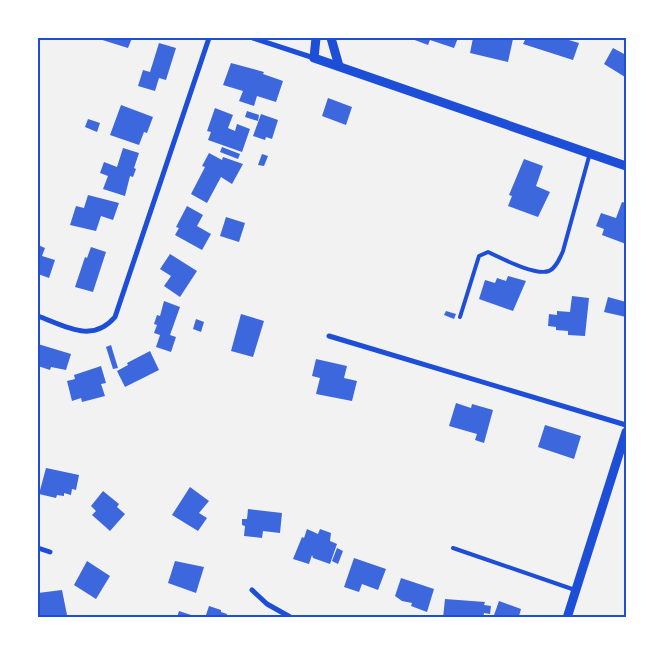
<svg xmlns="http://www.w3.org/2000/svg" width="664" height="655" font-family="'Work Sans',sans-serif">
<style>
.building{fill:#3d67dc}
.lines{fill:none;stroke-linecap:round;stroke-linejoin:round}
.service{stroke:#1d4ed8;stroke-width:4}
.minor{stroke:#1d4ed8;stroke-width:5}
.tertiary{stroke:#1d4ed8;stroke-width:9}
.neatline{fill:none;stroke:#1d4ed8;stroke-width:2}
</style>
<rect width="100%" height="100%" fill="#f2f2f2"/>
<g class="building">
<polygon points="96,38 132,38 128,48"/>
<polygon points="412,38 458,38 454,48 430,40 428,45 412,39"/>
<polygon points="473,38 513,39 508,62 470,53"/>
<polygon points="526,38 562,38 579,43 573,60 523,44"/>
<polygon points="159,43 176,48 166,80 159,78 155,91 138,86 143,70 150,72"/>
<polygon points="613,48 626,55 625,77 604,64"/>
<polygon points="231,63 264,72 263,74 283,81 276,102 257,96 254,106 239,101 243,91 223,85"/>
<polygon points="328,98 352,107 346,125 322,116"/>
<polygon points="121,105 153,117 147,133 144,132 139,145 110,135"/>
<polygon points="215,108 233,115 228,128 235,131 237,124 250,129 242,152 208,140 211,132 207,131"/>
<polygon points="247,111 259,115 258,121 245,117"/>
<polygon points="261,114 278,120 272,139 266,137 265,140 253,136"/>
<polygon points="88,119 100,123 97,132 85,127"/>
<polygon points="222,147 240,154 238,159 220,152"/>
<polygon points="123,148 139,153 134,168 136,169 133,177 130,176 125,196 103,189 108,176 100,173 104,162 117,167"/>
<polygon points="209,153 222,160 223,157 243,164 232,184 221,177 207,203 191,194 205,167 202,166"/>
<polygon points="262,154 268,156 264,166 258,165"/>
<polygon points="524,159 543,166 536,186 550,192 538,217 508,206 512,196 509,195"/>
<polygon points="88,195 119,203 113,220 101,216 96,231 70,225 76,206 84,208"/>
<polygon points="622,202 626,203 626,244 602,235 604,229 596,226 601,213 616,218"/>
<polygon points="187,206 203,215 197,226 211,234 202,250 175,235 179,228 176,227"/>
<polygon points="226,217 245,223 239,242 220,236"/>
<polygon points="38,245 45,248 42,256 55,260 49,278 38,274"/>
<polygon points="91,247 106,252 93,292 75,287 85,257 87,258"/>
<polygon points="170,254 197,271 180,297 164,286 171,276 160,269"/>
<polygon points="508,276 526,281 513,311 479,299 485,280 495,283 497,278 506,281"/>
<polygon points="572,296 589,298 585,336 568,335 568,331 556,330 556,327 548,326 549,314 557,315 557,311 570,312"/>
<polygon points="608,297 626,302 626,317 604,312"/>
<polygon points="164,301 180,307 170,335 176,337 171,352 156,347 160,335 154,333 157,325 154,324 157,315 160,316"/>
<polygon points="446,311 456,314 454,319 444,315"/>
<polygon points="241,314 264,321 253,357 231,351"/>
<polygon points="196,319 204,322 201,332 193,329"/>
<polygon points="38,344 71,354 66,370 51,367 50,370 38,366"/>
<polygon points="111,345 118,368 113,369 106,347"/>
<polygon points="150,351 159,370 125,387 117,371 128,365 127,363"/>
<polygon points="316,359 347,366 344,378 357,381 352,401 316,394 320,378 312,376"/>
<polygon points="101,366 106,383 101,384 105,396 82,402 81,398 72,401 67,381 75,379 74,375"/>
<polygon points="456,403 471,408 472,404 493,410 484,443 475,440 477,434 449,426"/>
<polygon points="545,425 581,436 574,459 538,447"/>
<polygon points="46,468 79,475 76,490 72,489 71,495 64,493 64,496 57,495 56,498 39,494"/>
<polygon points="190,487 209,501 199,513 207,518 198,531 172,515"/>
<polygon points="103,491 119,504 117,507 125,514 110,531 92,515 96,511 91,506"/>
<polygon points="248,509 282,513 280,533 263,531 262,538 244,536 245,526 242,525 242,519 247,519"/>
<polygon points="307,529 318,534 320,529 331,533 330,541 337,544 330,564 313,558 312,555 309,564 293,559 302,537 304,538"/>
<polygon points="337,548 343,551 338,564 332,561"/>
<polygon points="354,558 386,569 378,590 362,584 359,592 344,587"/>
<polygon points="87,561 110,576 96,599 74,585"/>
<polygon points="175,561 204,567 196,593 168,583"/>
<polygon points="401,578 434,589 427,612 411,606 412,603 402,601 395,596"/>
<polygon points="62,590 67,615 40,618 38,593"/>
<polygon points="445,599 485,602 484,605 491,606 490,614 484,613 483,618 443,618"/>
<polygon points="499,601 521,609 519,616 522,618 493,618"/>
<polygon points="209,606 221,610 221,612 227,614 226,618 205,618"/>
<polygon points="179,611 191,615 190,618 177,618"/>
</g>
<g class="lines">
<g class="service">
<path d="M 460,317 L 479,256 L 488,252 C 501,258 535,276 549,271 C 556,268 560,258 563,251 L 590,153"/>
<polyline points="453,548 575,590"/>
</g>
<g class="minor">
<polyline points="253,38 314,58"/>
<path d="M 38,316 C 65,326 92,344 115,317 L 209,38"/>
<polyline points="329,336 626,425"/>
<polyline points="38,548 50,552"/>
<polyline points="252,590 267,604 292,618"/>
</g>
<g class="tertiary">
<polyline points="316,38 314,58 626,166"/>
<polyline points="331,38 339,66"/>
<polyline points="567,618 626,432"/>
</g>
</g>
<rect width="664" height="655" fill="none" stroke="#ffffff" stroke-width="78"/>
<rect x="39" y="39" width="586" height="577" class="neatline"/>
</svg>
